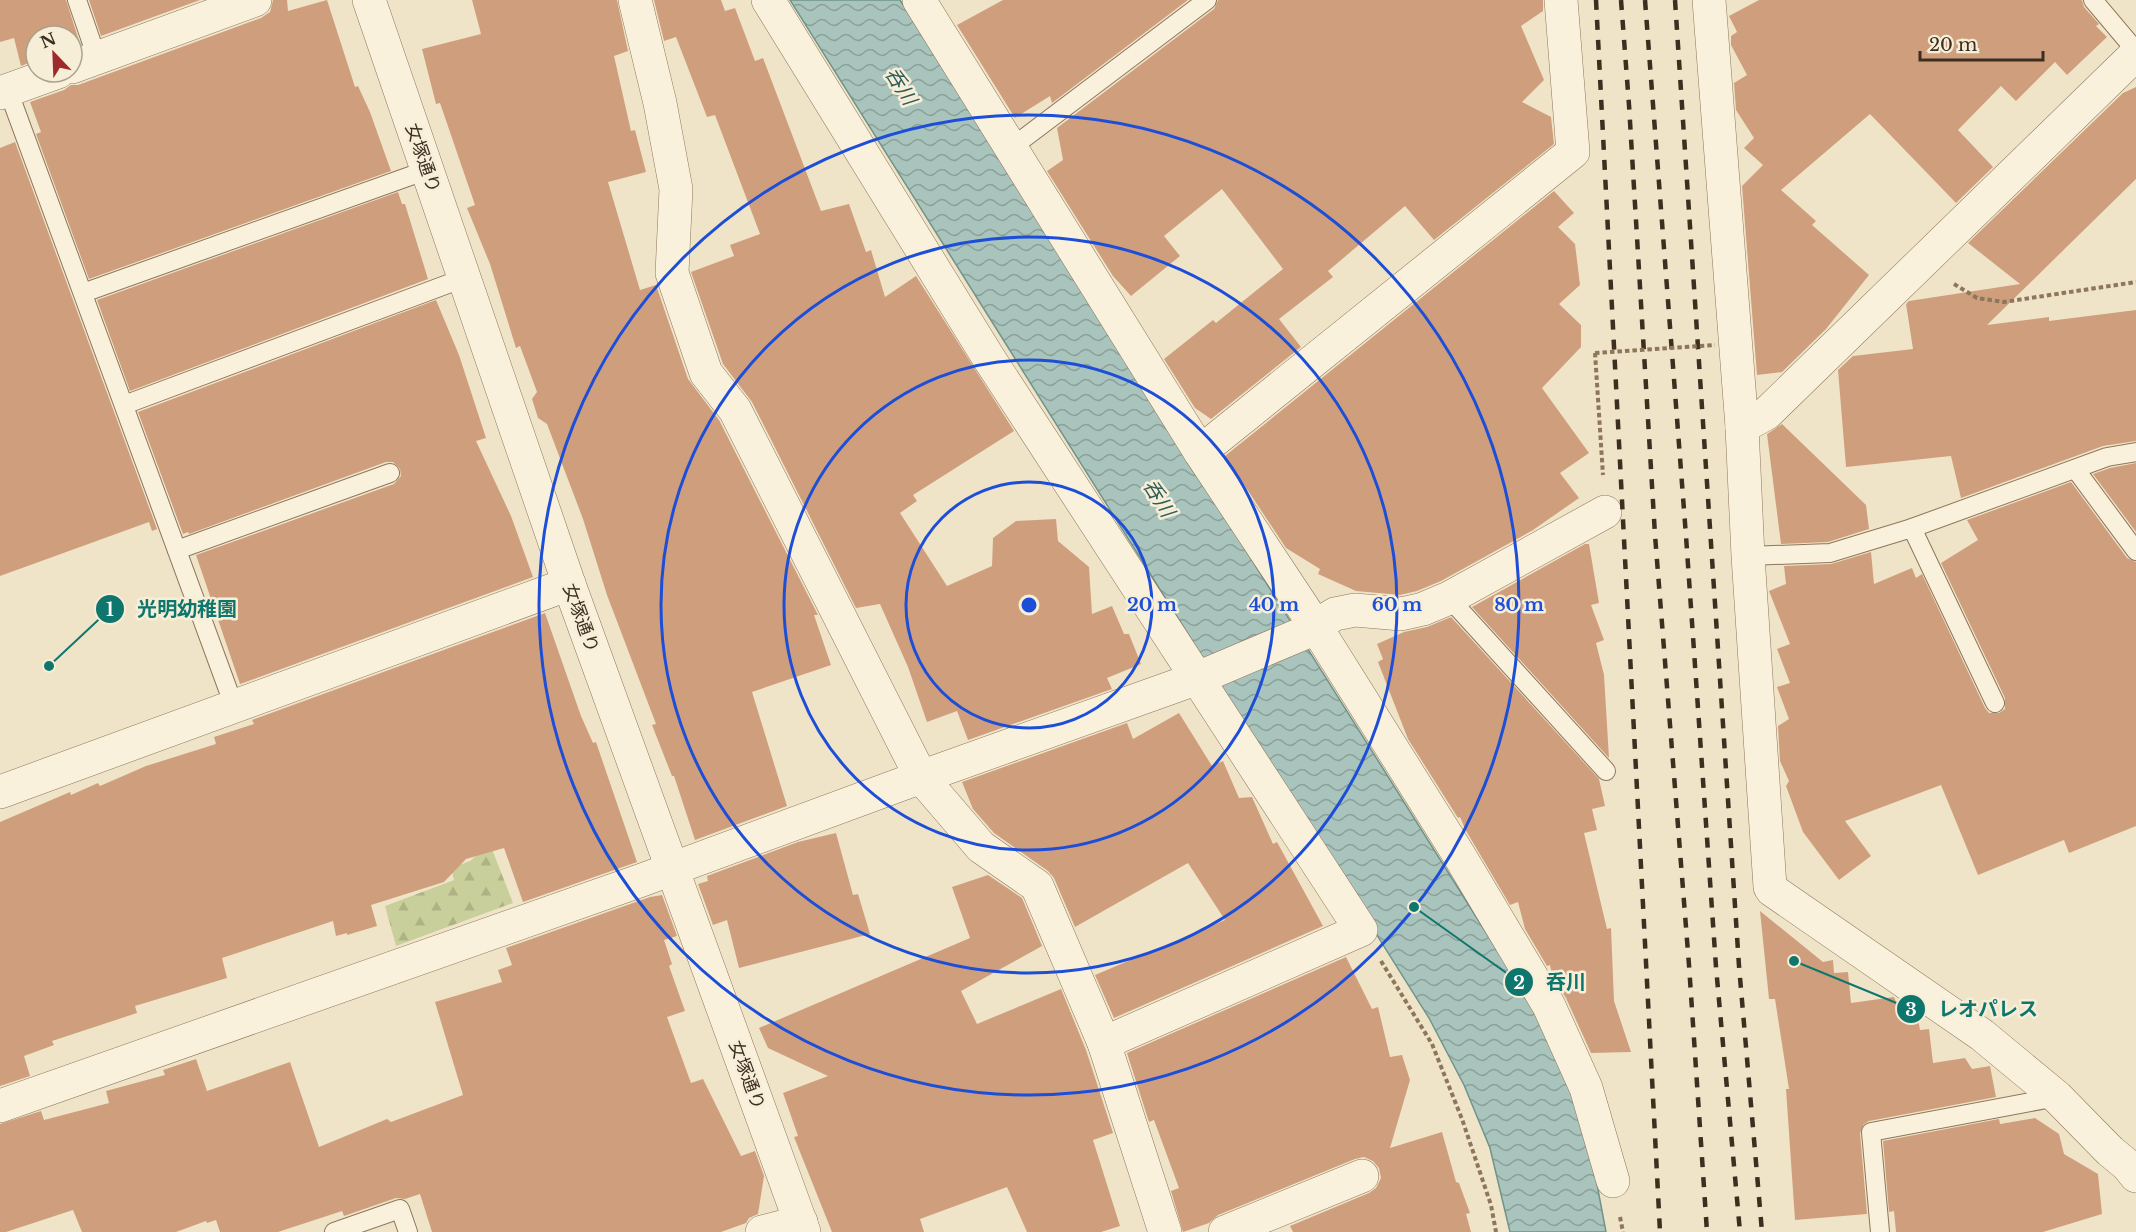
<svg xmlns="http://www.w3.org/2000/svg" width="2136" height="1232" font-family="'Libre Baskerville','Noto Sans JP',serif">
<style>
.forest{fill:url(#forest-firs)}
.water{fill:url(#water-waves);stroke:#6f938a;stroke-width:1.5}
.building{fill:#cf9f7d}
.lines{fill:none;stroke-linecap:round;stroke-linejoin:round}
.service-casing{stroke:#8d765c;stroke-width:20}
.minor-casing{stroke:#8d765c;stroke-width:34}
.path{stroke:#8d765c;stroke-width:4;stroke-dasharray:4.5 3;stroke-linecap:butt}
.service{stroke:#faf1dc;stroke-width:18}
.minor{stroke:#faf1dc;stroke-width:33}
.rail{stroke:#3d2e20;stroke-width:4.5;stroke-dasharray:10 10;stroke-linecap:butt}
.path-bridge{stroke:#8d765c;stroke-width:4;stroke-dasharray:4.5 3;stroke-linecap:butt}
.ring{fill:none;stroke:#1d4ed8;stroke-width:3}
.labels{text-anchor:middle;dominant-baseline:central;stroke-width:5;stroke-linejoin:round;paint-order:stroke}
.street-label{font-size:18px;fill:#3d2e20;stroke:#f7eed8}
.water-label{font-size:20px;font-style:italic;fill:#2f5d5a;stroke:#f7eed8}
.centre{fill:#1d4ed8;stroke:#f7eed8;stroke-width:3}
.ring-label{font-size:18px;text-anchor:middle;font-weight:bold;fill:#1d4ed8;stroke:#f7eed8;stroke-width:5;stroke-linejoin:round;paint-order:stroke}
.leader{fill:none;stroke:#0f766e;stroke-width:2}
.callout-dot{fill:#0f766e;stroke:#f7eed8;stroke-width:2}
.mark-label{font-size:18px;text-anchor:middle;font-weight:bold;fill:#fff}
.callout-label{font-size:20px;text-anchor:middle;font-weight:bold;fill:#0f766e;stroke:#f7eed8;stroke-width:5;stroke-linejoin:round;paint-order:stroke}
</style>
<defs>
<pattern id="forest-firs" width="22" height="20" patternUnits="userSpaceOnUse" patternTransform="scale(1.5)"><rect width="22" height="20" fill="#c9cf9b"/><path d="M5 1l3.5 6h-7zM16 11l3.5 6h-7z" fill="#aeb285"/></pattern>
<pattern id="water-waves" width="16" height="10" patternUnits="userSpaceOnUse" patternTransform="scale(1.5)"><rect width="16" height="10" fill="#a9c4bc"/><path d="M0 5q4-4 8 0t8 0" fill="none" stroke="#8ba098"/></pattern>
</defs>
<rect width="100%" height="100%" fill="#f0e4c8"/>
<polygon class="forest" points="490,844 513,903 396,946 385,906 454,880 451,868 470,861"/>
<polygon class="water" points="790,0 900,0 1529,1001 1570,1085 1589,1142 1606,1232 1510,1232 1490,1148 1464,1085 1429,1018"/>
<g class="building">
<polygon points="0,0 66,0 80,44 72,47 72,36 36,36 36,60 21,66 14,38 0,42"/>
<polygon points="89,0 200,0 101,36"/>
<polygon points="273,0 287,0 288,11 327,0 355,87 358,86 370,112 391,171 89,279 36,134 41,132 30,102 64,90 71,85 78,85 261,18 270,12"/>
<polygon points="472,0 617,0 628,51 614,56 631,131 635,130 646,172 608,182 640,290 656,285 688,379 719,420 818,615 814,615 831,665 752,692 787,806 695,840 674,776 672,776 652,725 656,724 607,595 583,519 547,424 538,418 532,399 537,392 520,346 516,348 490,264 467,208 475,205 440,103 436,104 422,49 481,34"/>
<polygon points="654,0 721,0 725,11 735,8 755,61 763,58 821,211 849,204 866,252 871,250 885,297 916,276 1014,431 913,495 917,501 900,513 947,586 992,566 993,538 1016,521 1056,519 1058,541 1089,567 1092,614 1112,606 1124,634 1129,634 1141,664 1107,678 1112,689 968,740 957,711 927,722 908,667 880,604 856,608 752,402 723,364 691,272 734,256 730,245 760,234 715,115 707,117 676,37 664,41"/>
<polygon points="1003,0 1188,0 1052,103 1050,96 1015,118 957,25"/>
<polygon points="1218,0 1543,0 1543,11 1521,26 1544,80 1522,102 1551,117 1554,144 1434,240 1405,206 1328,271 1333,277 1279,319 1301,347 1211,419 1195,408 1164,359 1213,320 1216,323 1283,269 1222,189 1164,236 1180,256 1131,296 1113,276 1047,171 1063,160 1057,128 1214,9"/>
<polygon points="1759,0 2082,0 2084,7 2099,24 2096,26 2107,37 2067,75 2055,62 2016,101 2001,86 1958,130 1993,167 1956,203 1870,114 1781,190 1816,221 1812,225 1869,275 1826,329 1782,372 1757,375 1742,186 1763,165 1744,148 1754,138 1736,110 1734,83 1747,75 1731,45 1731,36 1737,32 1729,16"/>
<polygon points="2136,87 2136,179 1987,325 2049,317 2049,321 2136,310 2136,441 2103,446 1961,498 1951,456 1846,467 1838,370 1853,356 1913,349 1906,304 1909,301 2020,284 1968,243 2123,93"/>
<polygon points="15,142 157,529 152,531 149,522 0,576 0,148"/>
<polygon points="1554,191 1574,213 1558,227 1575,244 1580,285 1559,304 1581,325 1581,347 1542,388 1589,453 1560,473 1579,498 1533,530 1441,581 1417,591 1400,595 1356,591 1318,574 1320,569 1286,548 1225,456"/>
<polygon points="398,192 402,204 405,204 428,279 130,391 97,300"/>
<polygon points="436,300 459,355 486,438 476,441 511,516 533,577 240,684 196,555 394,484 401,476 400,469 393,462 386,462 189,534 188,532 183,534 138,412"/>
<polygon points="1782,424 1866,505 1869,529 1828,542 1781,544 1767,434"/>
<polygon points="2136,463 2136,532 2093,474 2110,468"/>
<polygon points="2071,482 2127,558 2136,562 2136,826 2069,853 2064,840 1978,875 1941,785 1845,821 1871,856 1839,880 1803,832 1786,786 1789,781 1780,761 1778,726 1789,719 1777,687 1790,683 1777,649 1790,644 1769,591 1786,584 1784,566 1831,564 1871,552 1874,584 1912,568 1916,578 1922,574 1985,708 1989,713 1999,713 2005,709 2005,698 1941,563 1978,540 1967,520"/>
<polygon points="1585,544 1589,544 1599,603 1591,605 1604,640 1596,643 1604,675 1609,758 1472,607"/>
<polygon points="545,613 581,716 593,743 596,742 637,862 523,902 504,848 466,859 444,882 371,905 377,926 347,935 347,933 336,936 333,921 222,958 227,978 135,1006 137,1013 52,1041 54,1045 24,1056 30,1076 0,1086 0,822 70,792 71,795 98,783 100,786 146,766 216,744 214,737 254,724 252,720"/>
<polygon points="1451,617 1599,779 1605,806 1592,809 1597,830 1584,833 1607,929 1611,928 1614,1001 1631,1052 1591,1053 1566,998 1552,975 1550,965 1547,966 1525,929 1518,902 1510,905 1465,829 1460,817 1458,818 1408,739 1378,662 1383,659 1377,644 1404,632 1427,627"/>
<polygon points="1179,713 1212,766 1223,761 1239,798 1252,797 1273,844 1277,842 1323,926 1114,1018 1095,975 1225,920 1188,863 1075,927 1054,878 1048,871 994,833 973,809 962,782 1127,723 1133,739"/>
<polygon points="836,833 853,895 858,894 870,934 739,968 727,920 713,925 698,884 708,881 707,876 798,842"/>
<polygon points="988,875 1022,898 1042,946 961,991 977,1024 1061,989 1086,1050 1113,1133 1093,1140 1120,1226 1101,1232 1027,1232 1007,1187 920,1219 924,1232 832,1232 794,1137 798,1136 783,1093 828,1076 768,1048 759,1028 970,938 952,887"/>
<polygon points="662,895 677,936 664,940 672,964 669,966 685,1011 667,1017 691,1083 703,1079 741,1156 755,1151 764,1176 758,1214 749,1218 746,1223 721,1232 432,1232 420,1194 405,1199 396,1198 344,1216 342,1211 278,1232 220,1232 216,1220 207,1223 206,1221 176,1232 82,1232 73,1210 6,1232 0,1232 0,1124 41,1111 44,1120 109,1103 106,1091 165,1075 163,1070 196,1059 207,1091 290,1062 319,1147 387,1119 391,1122 463,1095 435,1002 502,982 498,970 512,965 506,948 650,897"/>
<polygon points="1760,911 1823,962 1833,960 1834,973 1848,972 1851,1003 1894,997 1898,1007 1903,1006 1905,1014 1917,1013 1920,1030 1929,1029 1933,1063 1965,1058 1972,1069 1990,1066 1996,1097 1869,1121 1864,1124 1860,1133 1867,1214 1795,1220 1786,1089 1789,1089 1775,999 1769,999"/>
<polygon points="1346,957 1372,1009 1378,1007 1390,1057 1402,1055 1410,1080 1390,1148 1442,1132 1456,1182 1459,1183 1470,1213 1466,1214 1471,1232 1293,1232 1290,1226 1369,1193 1376,1188 1381,1178 1379,1168 1373,1161 1364,1157 1355,1159 1218,1215 1209,1223 1183,1232 1171,1191 1179,1188 1154,1120 1149,1122 1127,1053"/>
<polygon points="2035,1118 2059,1134 2064,1154 2098,1174 2102,1214 2043,1232 1896,1232 1894,1211 1889,1212 1883,1141 1999,1119 2000,1124"/>
</g>
<g class="lines">
<g class="service-casing">
<g id="service">
<polyline points="77,0 97,58"/>
<polyline points="2093,0 2136,51"/>
<polyline points="8,90 234,706"/>
<polyline points="1011,148 1207,0"/>
<polyline points="83,293 427,170"/>
<polyline points="124,405 464,278"/>
<polyline points="2076,470 2136,551"/>
<polyline points="1912,528 2107,457 2136,452"/>
<polyline points="177,550 390,473"/>
<polyline points="1748,556 1830,553 1912,528 1995,703"/>
<polyline points="1449,598 1606,771"/>
<polyline points="334,1232 400,1209 408,1232"/>
<polyline points="1880,1232 1871,1132 2057,1097"/>
</g>
</g>
<g class="minor-casing">
<g id="minor">
<polyline points="369,0 569,584 804,1232"/>
<polyline points="635,0 660,103 676,189 672,273 706,373 735,410 921,777 981,847 1037,886 1104,1043 1165,1232"/>
<polyline points="768,0 988,357 1361,930 1104,1043"/>
<polyline points="919,0 1200,452 1316,627 1459,855 1549,1006 1586,1088 1613,1181"/>
<polyline points="1709,0 1742,427 1748,556 1770,887 1772,890 1982,1035 2057,1097 2110,1151 2127,1165 2136,1176"/>
<polyline points="72,67 255,0"/>
<polyline points="0,93 58,72"/>
<polyline points="1742,427 1767,413 2136,54"/>
<polyline points="1200,452 1573,152 1561,0"/>
<polyline points="0,792 569,584"/>
<polyline points="0,1106 642,880 921,777 1198,678 1304,633 1335,614 1355,610 1401,614 1423,609 1449,598 1605,512"/>
<polyline points="762,1232 801,1222"/>
<polyline points="1225,1232 1362,1176"/>
</g>
</g>
<g class="path">
<polyline points="1954,284 1977,298 2004,302 2136,282"/>
<polyline points="1595,353 1603,475"/>
<polyline points="1381,961 1432,1044 1462,1119 1491,1205 1496,1232"/>
<polyline points="1620,1217 1623,1232"/>
</g>
<use href="#service" class="service"/>
<use href="#minor" class="minor"/>
<g class="rail">
<polyline points="1596,0 1660,1232"/>
<polyline points="1621,0 1629,105 1655,535 1689,965 1707,1232"/>
<polyline points="1645,0 1686,536 1716,967 1740,1232"/>
<polyline points="1675,0 1739,966 1762,1232"/>
</g>
<polyline class="path-bridge" points="1595,353 1715,345"/>
</g>
<g class="ring">
<circle cx="1029" cy="605" r="123"/>
<circle cx="1029" cy="605" r="245"/>
<circle cx="1029" cy="605" r="368"/>
<circle cx="1029" cy="605" r="490"/>
</g>
<g class="labels">
<g class="street-label">
<text transform="translate(423 158) rotate(71)">女塚通り</text>
<text transform="translate(581 618) rotate(70)">女塚通り</text>
<text transform="translate(747 1075) rotate(70)">女塚通り</text>
</g>
<g class="water-label">
<text transform="translate(901 86) rotate(58)">呑川</text>
<text transform="translate(1159 498) rotate(58)">呑川</text>
</g>
</g>
<circle cx="1029" cy="605" r="9" class="centre"/>
<g class="ring-label">
<text x="1152" y="611">20 m</text>
<text x="1274" y="611">40 m</text>
<text x="1397" y="611">60 m</text>
<text x="1519" y="611">80 m</text>
</g>
<path class="leader" d="M49 666L110 609M1414 907L1519 982M1794 961L1911 1009"/>
<g class="callout-dot">
<circle cx="49" cy="666" r="6"/>
<circle cx="1414" cy="907" r="6"/>
<circle cx="1794" cy="961" r="6"/>
<circle cx="110" cy="609" r="15"/>
<circle cx="1519" cy="982" r="15"/>
<circle cx="1911" cy="1009" r="15"/>
</g>
<g class="mark-label">
<text x="110" y="616">1</text>
<text x="1519" y="989">2</text>
<text x="1911" y="1016">3</text>
</g>
<g class="callout-label">
<text x="187" y="616">光明幼稚園</text>
<text x="1566" y="989">呑川</text>
<text x="1988" y="1016">レオパレス</text>
</g>
<g transform="translate(54 54) rotate(337)"><circle r="28" fill="#f7eed8" stroke="#ada18e" stroke-width="1.5"/>
<path d="M0-4.5L10 22L0 15L-10 22Z" fill="#9e2a2b"/>
<text y="-9" font-size="16" font-weight="bold" text-anchor="middle" fill="#3d2e20">N</text>
</g>
<path d="M1920 51v9h123v-9" fill="none" stroke="#3d2e20" stroke-width="3"/>
<text x="1929" y="51" font-size="18" fill="#3d2e20" stroke="#f7eed8" stroke-width="4.5" paint-order="stroke">20 m</text>
</svg>
